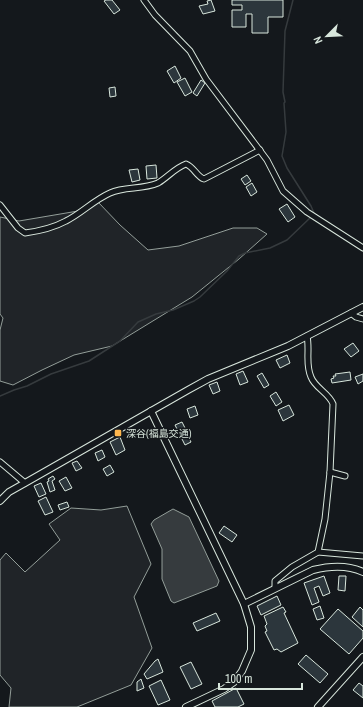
<svg xmlns="http://www.w3.org/2000/svg" width="363" height="707" font-family="'Archivo Narrow','Noto Sans JP',sans-serif">
<style>
.green{fill:#202428;stroke:#939e99}
.water{fill:#363b3e;stroke:#939e99}
.lines{fill:none;stroke-linecap:round;stroke-linejoin:round}
.stream{stroke:#363b3e;stroke-width:1.5}
.building{fill:#2c363c;stroke:#d8e6dc}
.minor-casing{stroke:#d8e6dc;stroke-width:7}
.tertiary-casing{stroke:#d8e6dc;stroke-width:8}
.minor{stroke:#14181c;stroke-width:5}
.tertiary{stroke:#14181c;stroke-width:6}
.poi-dot{fill:#ffb74d;stroke:#14181c;stroke-width:1.5}
.labels{text-anchor:middle;dominant-baseline:central;stroke-width:3;stroke-linejoin:round;paint-order:stroke}
.poi-label{font-size:10px;fill:#d8e6dc;stroke:#14181c;text-anchor:start}
</style>
<rect width="100%" height="100%" fill="#14181c"/>
<g class="green">
<polygon points="98,202 120,225 148,250 179,246 233,228 257,228 267,234 239,259 192,297 112,346 74,355 42,370 13,385 0,381 0,330 3,318 0,314 0,217 19,221 78,211"/>
<polygon points="127,506 151,564 134,597 152,648 131,685 77,707 9,707 11,688 0,675 0,560 6,553 25,572 60,540 49,524 71,508 101,510"/>
</g>
<polygon class="water" points="173,509 189,517 219,581 217,586 174,603 171,601 162,579 162,549 151,524 154,520"/>
<g class="lines">
<polyline class="stream" points="0,396 14,390 27,386 51,374 89,361 120,341 138,322 156,314 173,310 194,301 200,297 227,271 239,256 245,253 270,248 287,240 311,217 314,213 311,206 287,168 282,156 286,132 284,103 285,102 283,92 285,31 293,0"/>
</g>
<g class="building">
<polygon points="106,0 112,0 120,10 114,14 104,1"/>
<polygon points="211,0 215,11 203,14 199,6 208,4 207,1"/>
<polygon points="232,0 283,0 283,17 268,17 268,33 252,33 252,14 246,14 246,27 232,27 232,10 242,10 242,5 232,5"/>
<polygon points="175,66 181,78 174,83 167,71"/>
<polygon points="185,78 192,92 185,96 177,82"/>
<polygon points="201,80 205,83 197,96 193,93"/>
<polygon points="115,87 116,96 110,97 109,88"/>
<polygon points="156,165 157,178 147,179 146,166"/>
<polygon points="138,169 140,180 132,182 129,170"/>
<polygon points="247,175 251,181 245,185 241,179"/>
<polygon points="252,183 257,192 251,196 246,187"/>
<polygon points="287,204 295,217 288,222 279,209"/>
<polygon points="353,343 359,351 351,357 344,349"/>
<polygon points="287,355 290,363 280,368 276,360"/>
<polygon points="243,371 248,382 240,385 236,374"/>
<polygon points="350,372 351,380 332,383 331,379 334,378 333,376 336,376 335,374"/>
<polygon points="262,373 269,385 264,388 257,376"/>
<polygon points="363,374 363,381 358,384 355,377"/>
<polygon points="217,382 220,391 213,394 209,385"/>
<polygon points="276,392 282,402 276,406 270,396"/>
<polygon points="289,405 294,415 283,421 278,410"/>
<polygon points="195,406 198,415 190,418 187,409"/>
<polygon points="182,422 188,434 181,437 175,425"/>
<polygon points="188,436 191,442 185,445 182,439"/>
<polygon points="120,437 125,450 116,455 110,442"/>
<polygon points="102,450 105,457 98,461 95,453"/>
<polygon points="77,461 82,468 76,471 72,463"/>
<polygon points="110,465 114,472 107,476 103,469"/>
<polygon points="53,476 55,479 52,481 55,490 50,492 47,482 49,481 48,479"/>
<polygon points="66,477 72,488 65,491 59,481"/>
<polygon points="41,483 46,494 39,497 34,486"/>
<polygon points="46,497 53,512 45,515 38,501"/>
<polygon points="67,502 69,507 60,510 58,505"/>
<polygon points="224,526 237,535 232,542 219,533"/>
<polygon points="324,576 330,593 323,596 319,586 314,588 319,602 312,605 304,583"/>
<polygon points="339,576 346,576 345,591 338,590"/>
<polygon points="277,596 281,605 261,615 257,606"/>
<polygon points="320,606 324,618 317,620 313,609"/>
<polygon points="283,607 286,612 284,613 298,643 281,652 277,649 274,650 265,632 267,631 265,626 267,624 264,616"/>
<polygon points="360,607 363,610 363,627 352,617"/>
<polygon points="338,609 363,631 363,638 349,654 320,629"/>
<polygon points="216,613 220,621 197,631 193,623"/>
<polygon points="306,655 328,674 320,683 298,664"/>
<polygon points="158,659 163,672 147,679 144,674 155,661"/>
<polygon points="191,662 202,684 191,689 180,667"/>
<polygon points="141,679 144,688 137,691 137,682"/>
<polygon points="161,680 170,700 158,705 149,686"/>
<polygon points="359,683 363,686 363,698 353,690"/>
<polygon points="236,688 244,704 238,707 215,707 212,701"/>
</g>
<g class="lines">
<g class="minor-casing">
<g id="minor">
<polyline points="144,0 155,15 190,51 206,79 267,160 283,191 307,212 363,248"/>
<path d="M 0,205 L 18,228 L 25,233 C 40,231 53,228 66,221 C 82,213 94,200 110,193 C 125,186 142,190 158,183 C 168,177 175,168 186,164 C 194,167 197,177 204,179 L 260,150"/>
<polyline points="351,313 356,317 363,319"/>
<polyline points="0,462 25,483"/>
<polyline points="330,472 345,476"/>
<polyline points="318,552 363,556"/>
<path d="M 275,588 L 275,581 L 292,567 L 318,552 L 325,519 L 330,472 L 333,404 C 329,393 315,388 311,377 C 305,364 310,350 307,336"/>
</g>
</g>
<g class="tertiary-casing">
<g id="tertiary">
<polyline points="151,411 244,604 251,627 251,650 242,671 234,682 224,689 186,707"/>
<polyline points="0,501 9,492 25,483 188,390 208,379 288,346 363,307"/>
<path d="M 244,604 L 313,570 C 329,566 348,565 363,572"/>
<polyline points="318,707 363,657"/>
</g>
</g>
<use href="#minor" class="minor"/>
<use href="#tertiary" class="tertiary"/>
</g>
<rect class="poi-dot" x="114" y="429" width="8" height="8" rx="2"/>
<g class="labels">
<g class="poi-label">
<text x="126" y="433">深谷(福島交通)</text>
</g>
</g>
<g transform="translate(327 36) rotate(246)" stroke="#14181c" stroke-width="3" paint-order="stroke">
<path d="M0-3L7 15L0 10L-7 15Z" fill="#d8e6dc"/>
<text y="-6" font-size="11" font-weight="bold" text-anchor="middle" fill="#d8e6dc">N</text>
</g>
<path d="M219 683v6h83v-6" fill="none" stroke="#d8e6dc" stroke-width="2"/>
<text x="225" y="683" font-size="12" fill="#d8e6dc" stroke="#14181c" stroke-width="3" paint-order="stroke">100 m</text>
</svg>
